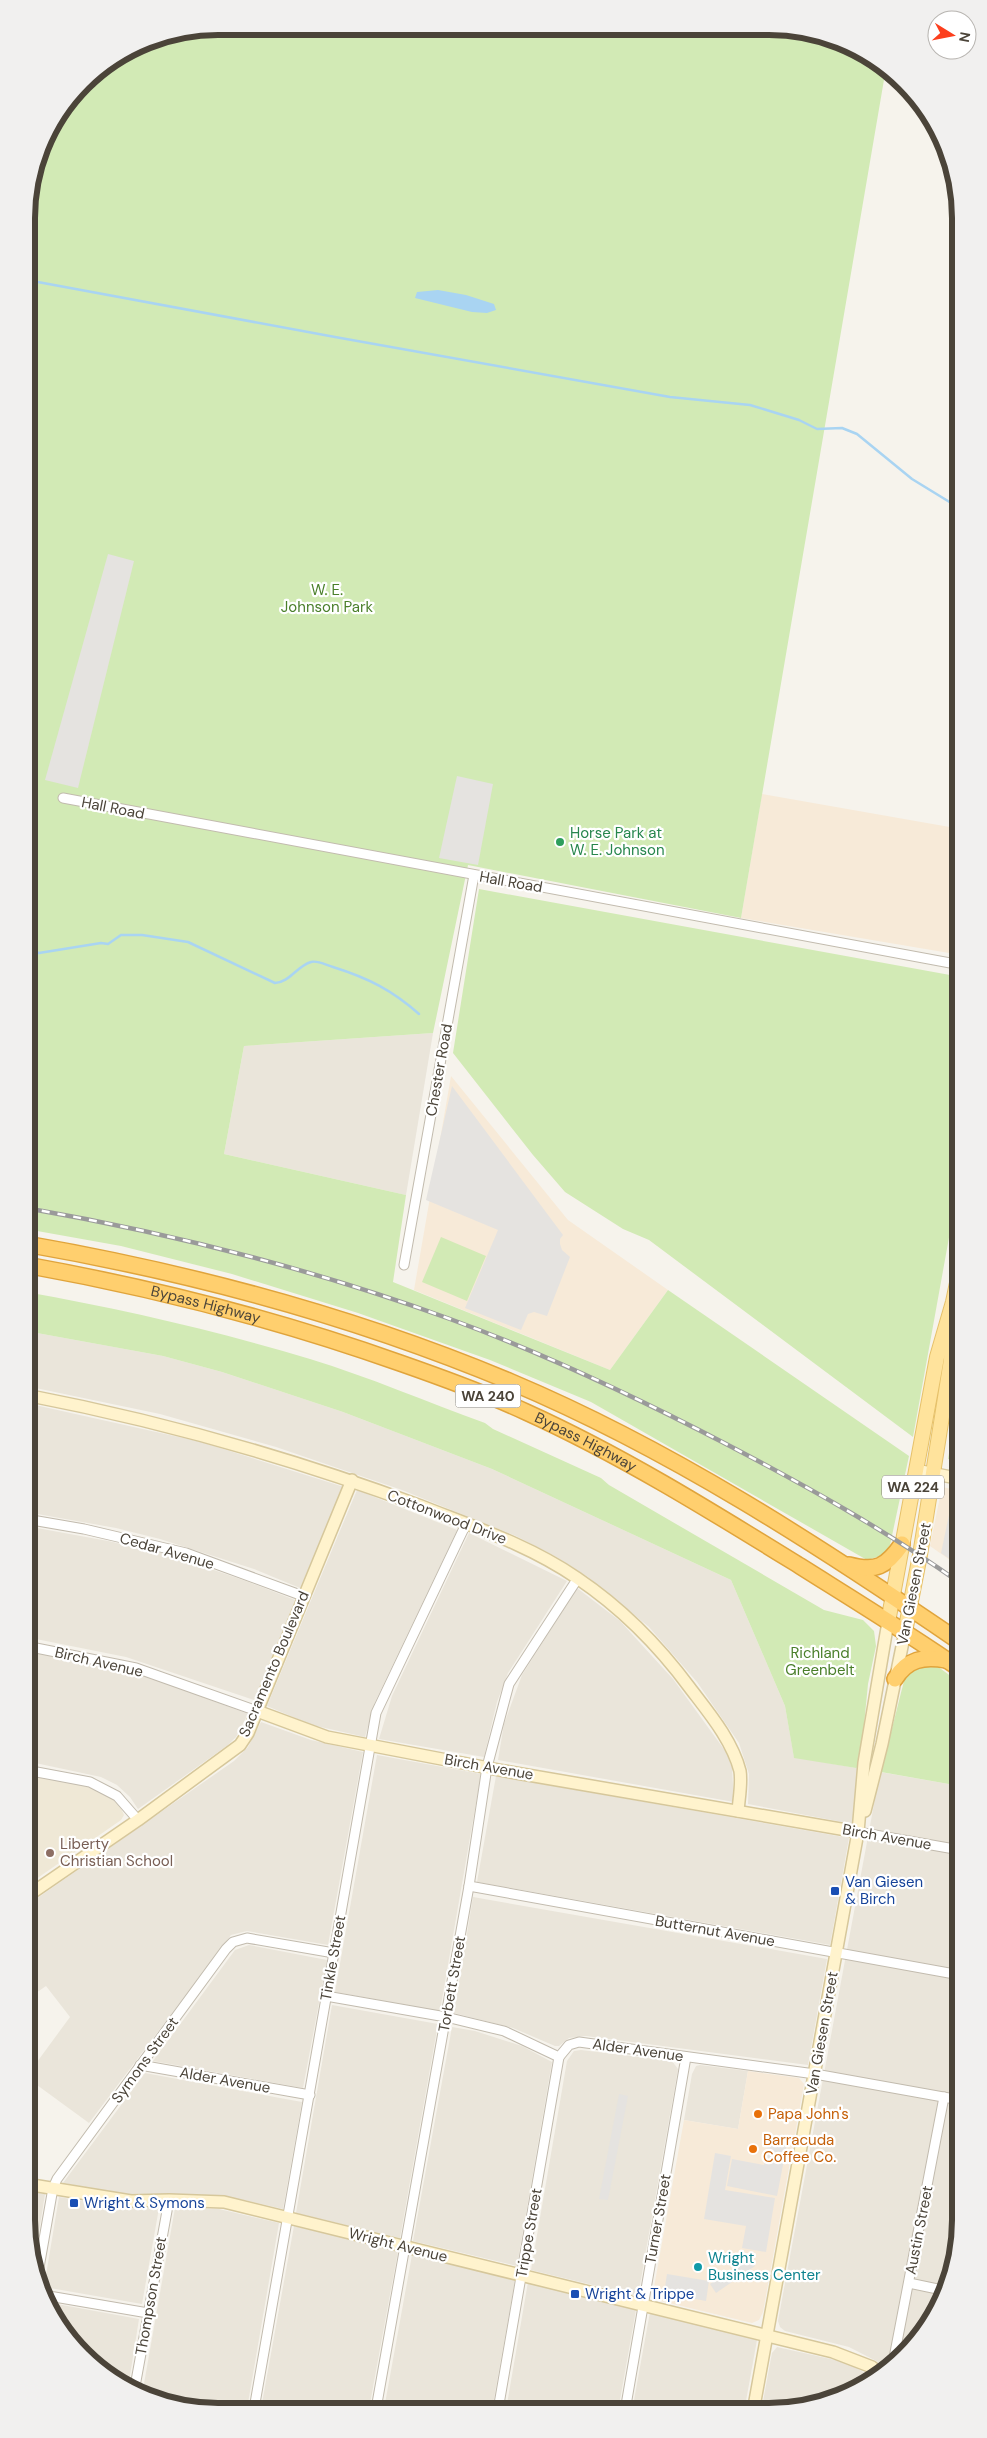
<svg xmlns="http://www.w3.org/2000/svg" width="987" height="2438" font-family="'DM Sans',sans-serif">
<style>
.residential{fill:#eae5da}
.commercial{fill:#f7ead8}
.education{fill:#efe8d6}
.green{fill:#d2eab5}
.parking{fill:#e5e3e0}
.water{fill:#a9d4f2}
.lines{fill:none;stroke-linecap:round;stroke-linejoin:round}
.stream{stroke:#a9d4f2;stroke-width:2.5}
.street-casing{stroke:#c2bbae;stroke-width:11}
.secondary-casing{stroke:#d6c79b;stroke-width:14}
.primary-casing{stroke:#e6c16a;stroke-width:16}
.highway-casing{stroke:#e0a43c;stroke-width:18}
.street{stroke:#fff;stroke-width:9}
.secondary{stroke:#fff3cd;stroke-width:11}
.primary{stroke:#ffe39c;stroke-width:14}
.highway{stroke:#ffcf6e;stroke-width:15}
.rail-casing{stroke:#9a9a9a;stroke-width:4.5}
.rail{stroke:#fff;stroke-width:2.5;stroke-dasharray:8;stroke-linecap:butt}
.leisure-dot{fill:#2e9e5b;stroke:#fff;stroke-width:2}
.education-dot{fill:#8d6e63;stroke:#fff;stroke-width:2}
.transit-dot{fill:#1a4fb4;stroke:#fff;stroke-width:2}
.food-dot{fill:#e8710a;stroke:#fff;stroke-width:2}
.culture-dot{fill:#0f9aa8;stroke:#fff;stroke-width:2}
.labels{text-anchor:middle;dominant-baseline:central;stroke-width:4.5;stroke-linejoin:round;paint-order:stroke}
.shield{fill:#fff;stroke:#817c74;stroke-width:1}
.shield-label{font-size:14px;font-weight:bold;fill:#4b4439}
.park-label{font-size:15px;fill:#4a7f2a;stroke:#fff}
.street-label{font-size:15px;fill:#4b4439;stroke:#fff}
.leisure-label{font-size:15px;fill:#27864d;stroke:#fff;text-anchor:start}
.education-label{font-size:15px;fill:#785e54;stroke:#fff;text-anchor:start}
.transit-label{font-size:15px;fill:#164399;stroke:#fff;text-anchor:start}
.food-label{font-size:15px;fill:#c56008;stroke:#fff;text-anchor:start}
.culture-label{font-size:15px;fill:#0d838f;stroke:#fff;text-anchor:start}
.rim{fill:none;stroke:#4b4439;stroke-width:6}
</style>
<rect width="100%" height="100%" fill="#f6f3ec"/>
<g class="residential">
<polygon points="433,1033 406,1195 224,1154 244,1046"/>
<polygon points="26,1331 163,1356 222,1372 343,1412 492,1469 731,1580 785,1706 794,1757 856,1768 860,1766 853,1824 748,1804 749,1774 739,1743 697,1682 649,1627 588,1577 553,1555 516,1536 402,1490 276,1447 160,1414 26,1386"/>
<polygon points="26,1403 201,1442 344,1487 300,1588 254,1569 160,1539 116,1528 26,1512"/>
<polygon points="357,1490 457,1530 375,1702 365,1737 312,1725 267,1706"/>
<polygon points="26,1526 108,1541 170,1555 246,1581 295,1600 254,1700 126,1657 26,1637"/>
<polygon points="469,1533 567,1581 508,1673 497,1702 484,1757 379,1739 392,1696"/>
<polygon points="577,1588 620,1621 673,1679 726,1752 732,1768 734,1802 498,1760 504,1724 522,1675"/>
<polygon points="26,1650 95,1663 152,1678 248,1714 236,1737 228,1745 138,1809 130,1797 117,1785 101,1777 26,1761"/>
<polygon points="261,1722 311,1740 363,1752 328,1945 247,1931 231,1935 89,2123 26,2077 70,2017 46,1986 26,2000 26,1906 234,1761 248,1747"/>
<polygon points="377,1755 481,1774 440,2011 335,1992"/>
<polygon points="880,1772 960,1786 960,2232 946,2293 921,2337 888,2367 849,2347 785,2331 780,2327 778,2321"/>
<polygon points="496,1776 849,1838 830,1945 477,1882"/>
<polygon points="473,1897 827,1959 808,2065 586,2036 569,2038 559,2046 555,2046 513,2028 454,2013"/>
<polygon points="249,1945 327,1960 303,2088 153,2061 235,1950"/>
<polygon points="332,2005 438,2024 400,2238 296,2213"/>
<polygon points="452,2027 475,2031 522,2046 552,2062 517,2266 413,2241"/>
<polygon points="581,2050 672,2061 678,2069 638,2296 531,2270 567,2061 574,2051"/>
<polygon points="700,2065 748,2071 738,2129 684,2120 692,2074 696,2066"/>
<polygon points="145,2073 302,2102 283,2209 244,2200 215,2196 130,2195 63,2183"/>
<polygon points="26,2191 45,2194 33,2269 26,2220"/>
<polygon points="59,2197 126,2208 159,2208 142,2304 44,2287"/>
<polygon points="175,2208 219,2209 279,2223 247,2409 181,2408 142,2395"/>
<polygon points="294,2226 398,2251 369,2409 261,2409"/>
<polygon points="412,2255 515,2280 492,2410 384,2409"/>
<polygon points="528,2282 636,2310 618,2411 506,2410"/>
<polygon points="46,2302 139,2319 128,2388 83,2356 52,2315"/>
<polygon points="650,2312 757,2340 744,2412 632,2411"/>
<polygon points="777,2347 835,2360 853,2366 875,2379 818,2405 761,2412 772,2353"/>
</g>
<g class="commercial">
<polygon points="762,794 961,829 961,955 741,918"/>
<polygon points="451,1076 568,1220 668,1290 610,1370 414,1290"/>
<polygon points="942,1487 960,1491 960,1567 930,1546"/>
<polygon points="748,2071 799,2078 804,2084 763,2312 759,2320 752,2323 657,2300 653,2293 684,2120 738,2129"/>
</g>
<polygon class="education" points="26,1775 88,1786 112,1798 120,1806 124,1815 121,1820 26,1886"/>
<g class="green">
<polygon points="218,26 806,30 854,46 886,68 741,918 468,865 433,1033 244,1046 224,1154 406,1195 393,1282 610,1370 668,1290 909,1456 890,1545 884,1555 867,1560 591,1402 490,1360 358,1313 232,1274 121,1246 26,1229 27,206 46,134 92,74 145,41"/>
<polygon points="479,889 961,977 961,1171 913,1437 649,1240 623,1229 565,1192 533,1155 453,1053"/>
<polygon points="441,1237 486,1256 467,1301 422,1282"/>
<path d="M 26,1292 C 122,1309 217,1331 310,1359 C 369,1377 427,1402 485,1423 L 493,1429 L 601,1478 L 609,1485 L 824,1610 L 863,1620 L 874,1631 L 876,1646 L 868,1684 L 860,1766 L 856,1768 L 794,1758 L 785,1706 L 731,1580 L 492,1469 L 343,1412 L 222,1372 L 163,1356 L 26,1331 Z"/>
<polygon points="961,1383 961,1461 948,1459"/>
<polygon points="937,1666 960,1683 960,1786 881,1772 905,1677 918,1667"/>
<polygon points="26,1794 35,1796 26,1854"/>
</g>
<g class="parking">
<polygon points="108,554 134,561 78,788 45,780"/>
<polygon points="457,776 493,784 478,865 439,858"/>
<polygon points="452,1086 563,1235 560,1239 560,1244 562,1250 570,1257 547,1316 534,1312 528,1314 521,1330 465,1308 498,1230 426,1200"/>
<polygon points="953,1496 960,1497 960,1566 941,1553"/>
<polygon points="619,2094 628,2096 608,2200 599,2199"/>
<polygon points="769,2141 787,2144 777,2196 727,2186 732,2159 764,2165"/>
<polygon points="715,2153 731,2156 725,2190 775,2198 766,2252 742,2248 746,2226 704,2219"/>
<polygon points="750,2258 755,2266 716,2293 710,2284"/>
<polygon points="667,2274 709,2281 706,2301 664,2293"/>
</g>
<polygon class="water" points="438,290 466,295 494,304 496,310 487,313 472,312 415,298 417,292"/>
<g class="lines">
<g class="stream">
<polyline points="27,280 335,337 670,397 750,405 799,420 817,429 842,428 857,434 912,479 961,509"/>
<path d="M 27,949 L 39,953 L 101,943 L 108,944 L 121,935 L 142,935 L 188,942 L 275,983 C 290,982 297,966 311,962 C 317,960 326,965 333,967 C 368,978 392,990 419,1014"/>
</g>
<g class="street-casing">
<g id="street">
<polyline points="63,798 961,965"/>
<polyline points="404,1265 474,875"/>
<polyline points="26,1519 84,1529 186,1553 303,1596"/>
<polyline points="26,1646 136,1668 257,1711"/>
<polyline points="26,1770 90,1782 117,1796 138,1820"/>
<polyline points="858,1832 960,1850"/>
<polyline points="469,1886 960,1975"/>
<polyline points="326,1996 446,2017 504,2031 559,2057 569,2045 579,2042 815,2074 960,2100"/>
<polyline points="140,2065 310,2095"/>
<polyline points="37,2279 53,2188 57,2179 226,1949 233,1942 247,1938 334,1953"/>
<polyline points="909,2283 947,2291"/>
<polyline points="43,2295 148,2313"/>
<polyline points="893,2363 944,2097"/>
<polyline points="134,2392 169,2200"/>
<polyline points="254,2409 376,1713 466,1524"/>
<polyline points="376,2409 469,1886 487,1767 509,1684 578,1578"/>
<polyline points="498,2410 559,2057"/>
<polyline points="625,2411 686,2057"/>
</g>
</g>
<g class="secondary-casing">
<g id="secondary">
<path d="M 26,1395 C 161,1421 292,1458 421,1506 C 474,1527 529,1545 577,1578 C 620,1607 659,1646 690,1688 C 709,1713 732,1740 740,1771 C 742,1783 739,1798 738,1811"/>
<polyline points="916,1470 961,1479"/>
<polyline points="257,1711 327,1737 499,1770 858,1832"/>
<polyline points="865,1811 882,1744 905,1632"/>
<polyline points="26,1897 138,1820 240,1745 248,1733 352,1480"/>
<polyline points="26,2184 131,2201 169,2200 224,2202 833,2352 872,2367 881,2374"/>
<polyline points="753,2412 858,1832 864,1763 888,1622"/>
</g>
</g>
<g class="primary-casing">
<g id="primary">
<polyline points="888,1622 937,1357 953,1302 961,1264"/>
<polyline points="905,1632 920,1555 951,1360 952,1323"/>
</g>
</g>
<g class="highway-casing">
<g id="highway">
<path d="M 26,1244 C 192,1273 356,1317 511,1382 C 670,1449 818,1545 960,1642"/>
<path id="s1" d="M 26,1265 C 154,1288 279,1320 400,1363 C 443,1378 485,1393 526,1412 C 621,1455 711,1511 800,1566 C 854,1600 908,1633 960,1669"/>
<path d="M 849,1565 C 876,1572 886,1567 902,1544"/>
<path d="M 895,1679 C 907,1659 924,1656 946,1660"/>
</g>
</g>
<use href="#street" class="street"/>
<use href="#secondary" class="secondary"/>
<use href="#primary" class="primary"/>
<use href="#highway" class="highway"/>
<g class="rail-casing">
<path id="rail" d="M 26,1208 C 170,1233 313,1269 450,1319 C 546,1354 638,1398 728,1445 C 808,1487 887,1531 960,1583"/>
</g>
<use href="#rail" class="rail"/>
</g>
<circle class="leisure-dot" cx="560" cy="842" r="5"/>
<circle class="education-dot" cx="50" cy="1853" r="5"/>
<g class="transit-dot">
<rect x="830" y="1886" width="10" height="10" rx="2.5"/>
<rect x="69" y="2198" width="10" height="10" rx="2.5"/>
<rect x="570" y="2289" width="10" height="10" rx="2.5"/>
</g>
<g class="food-dot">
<circle cx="758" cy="2114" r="5"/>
<circle cx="753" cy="2149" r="5"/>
</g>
<circle class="culture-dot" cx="698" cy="2267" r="5"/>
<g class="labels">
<g class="shield">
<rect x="455.5" y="1384.5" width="65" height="23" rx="4"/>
<rect x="882" y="1475.5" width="62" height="23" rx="4"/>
</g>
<g class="shield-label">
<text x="488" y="1396">WA 240</text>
<text x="913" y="1487">WA 224</text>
</g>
<g class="park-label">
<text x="327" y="590">W. E.<tspan x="327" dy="17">Johnson Park</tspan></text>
<text x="820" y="1653">Richland<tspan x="820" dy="17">Greenbelt</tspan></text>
</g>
<g class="street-label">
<text transform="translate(113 808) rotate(11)">Hall Road</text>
<text transform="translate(511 882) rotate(10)">Hall Road</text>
<text transform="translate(439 1070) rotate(-80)">Chester Road</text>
<text stroke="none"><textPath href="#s1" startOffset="184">Bypass Highway</textPath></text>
<text stroke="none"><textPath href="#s1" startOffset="589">Bypass Highway</textPath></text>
<text transform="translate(447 1517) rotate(21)">Cottonwood Drive</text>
<text transform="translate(167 1551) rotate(16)">Cedar Avenue</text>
<text transform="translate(914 1584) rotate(-79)">Van Giesen Street</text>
<text transform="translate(99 1662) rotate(13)">Birch Avenue</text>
<text transform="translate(274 1664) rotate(-67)">Sacramento Boulevard</text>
<text transform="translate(489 1767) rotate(10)">Birch Avenue</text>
<text transform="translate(887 1837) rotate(10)">Birch Avenue</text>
<text transform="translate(715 1931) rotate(10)">Butternut Avenue</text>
<text transform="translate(333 1958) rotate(-80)">Tinkle Street</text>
<text transform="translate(452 1984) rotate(-80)">Torbett Street</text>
<text transform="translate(822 2033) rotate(-80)">Van Giesen Street</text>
<text transform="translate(638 2050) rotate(8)">Alder Avenue</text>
<text transform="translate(145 2060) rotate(-54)">Symons Street</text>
<text transform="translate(225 2080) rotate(10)">Alder Avenue</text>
<text transform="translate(658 2219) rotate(-80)">Turner Street</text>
<text transform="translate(919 2230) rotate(-79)">Austin Street</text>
<text transform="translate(529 2233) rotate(-80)">Trippe Street</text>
<text transform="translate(398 2245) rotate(14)">Wright Avenue</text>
<text transform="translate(151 2296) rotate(-80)">Thompson Street</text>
</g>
<g class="leisure-label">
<text x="570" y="833">Horse Park at<tspan x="570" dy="17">W. E. Johnson</tspan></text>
</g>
<g class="education-label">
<text x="60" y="1844">Liberty<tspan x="60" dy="17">Christian School</tspan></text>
</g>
<g class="transit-label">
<text x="845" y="1882">Van Giesen<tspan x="845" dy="17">&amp; Birch</tspan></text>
<text x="84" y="2203">Wright &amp; Symons</text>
<text x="585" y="2294">Wright &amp; Trippe</text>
</g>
<g class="food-label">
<text x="768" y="2114">Papa John's</text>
<text x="763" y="2140">Barracuda<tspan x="763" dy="17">Coffee Co.</tspan></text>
</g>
<g class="culture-label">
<text x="708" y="2258">Wright<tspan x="708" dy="17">Business Center</tspan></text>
</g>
</g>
<path d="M0 0H987V2438H0ZM218 35H769A183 183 0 0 1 952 218V2220A183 183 0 0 1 769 2403H218A183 183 0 0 1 35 2220V218A183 183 0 0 1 218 35Z" fill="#f1f0ef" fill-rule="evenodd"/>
<path class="rim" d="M218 35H769A183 183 0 0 1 952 218V2220A183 183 0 0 1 769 2403H218A183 183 0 0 1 35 2220V218A183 183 0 0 1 218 35Z"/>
<g transform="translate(952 35) rotate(100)"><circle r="24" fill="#ffffff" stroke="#b7b4b0"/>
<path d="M0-4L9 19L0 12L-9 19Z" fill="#fc3f1d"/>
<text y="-8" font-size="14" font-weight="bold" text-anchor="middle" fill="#4b4439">N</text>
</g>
</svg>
